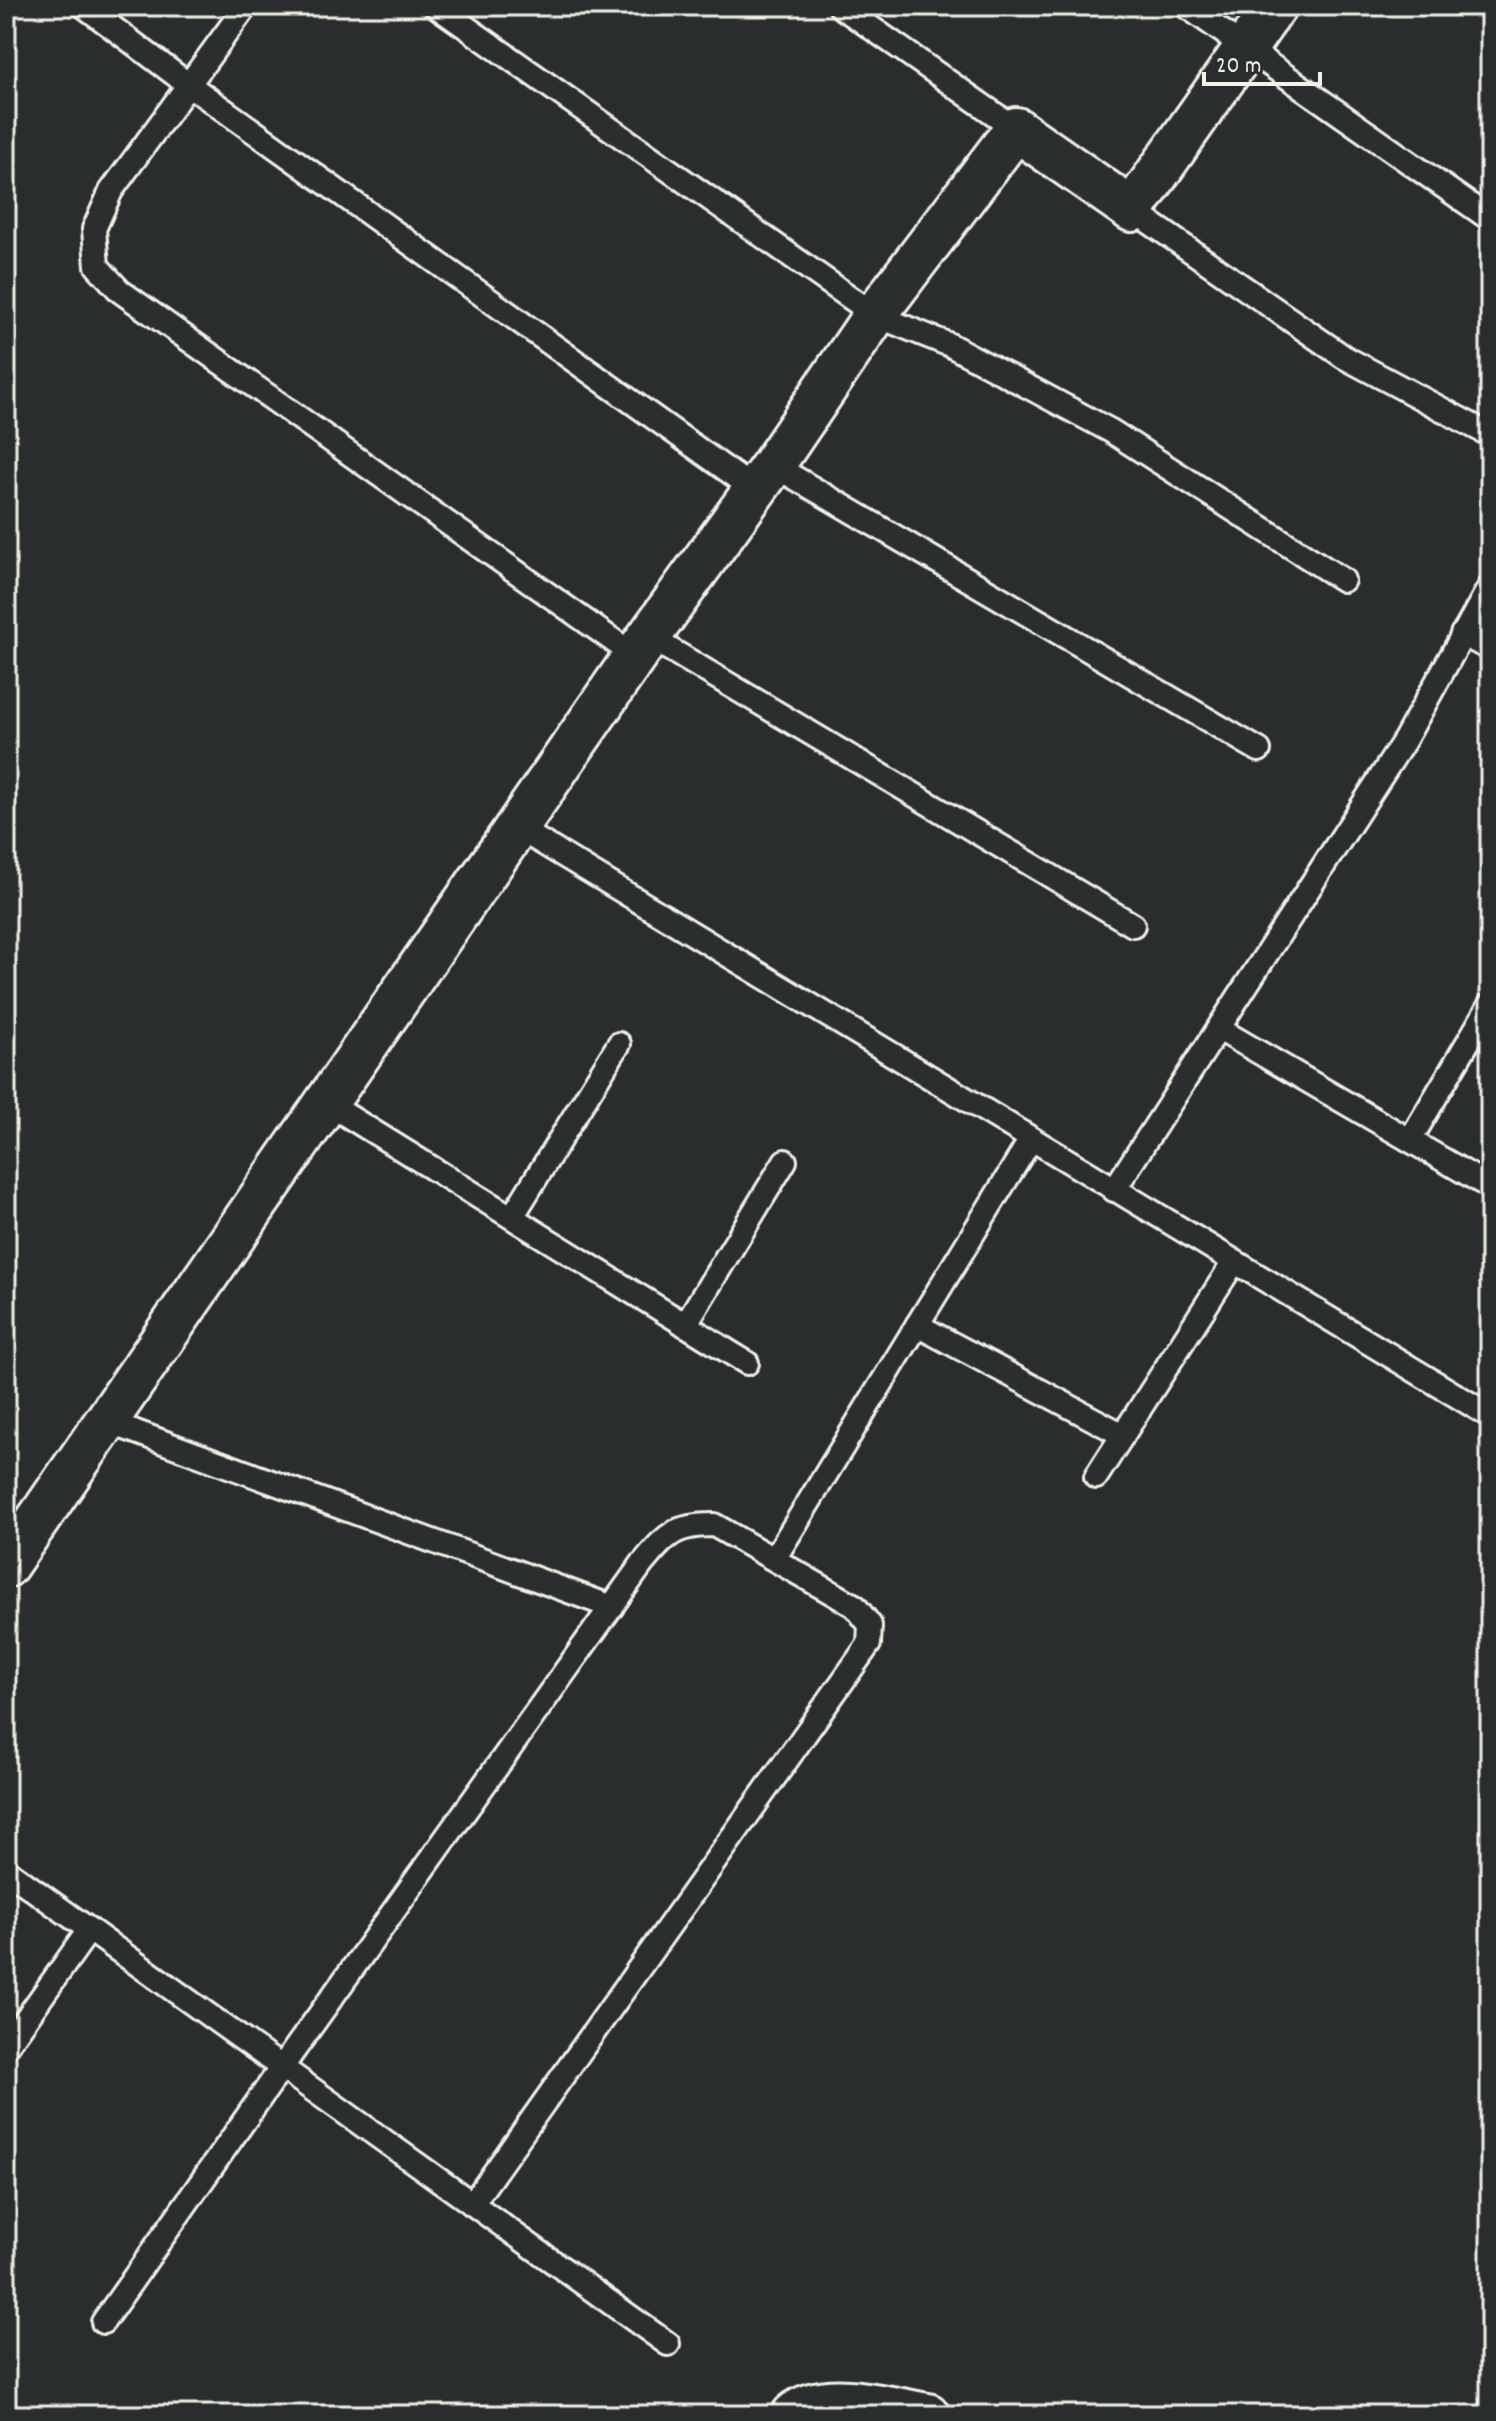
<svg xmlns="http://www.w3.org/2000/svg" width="1496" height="2421" font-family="Dekko,sans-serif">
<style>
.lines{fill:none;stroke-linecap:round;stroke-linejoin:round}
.service-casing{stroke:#f4f1e8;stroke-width:28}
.minor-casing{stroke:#f4f1e8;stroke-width:48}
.service{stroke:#2a2d2e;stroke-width:22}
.minor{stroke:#2a2d2e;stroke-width:42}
</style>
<rect width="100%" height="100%" fill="#2a2d2e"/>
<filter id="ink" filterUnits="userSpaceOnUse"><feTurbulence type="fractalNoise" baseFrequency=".0125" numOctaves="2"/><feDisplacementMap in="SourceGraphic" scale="16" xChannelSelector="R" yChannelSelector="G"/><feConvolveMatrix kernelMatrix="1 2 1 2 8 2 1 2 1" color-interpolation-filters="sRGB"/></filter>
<g filter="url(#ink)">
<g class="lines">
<g class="service-casing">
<g id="service">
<polyline points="84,6 189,85 755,490"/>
<polyline points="246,6 111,191 94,229 97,266 120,291 635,656"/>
<polyline points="436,6 875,315 950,345 1111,431 1343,580"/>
<polyline points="840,6 1016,129"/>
<polyline points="1186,6 1490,219"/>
<polyline points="1132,210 1344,357 1490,435"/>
<polyline points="773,465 1259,750"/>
<polyline points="1462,634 1490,649"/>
<polyline points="649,637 1133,925"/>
<polyline points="518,828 1490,1416"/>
<polyline points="1219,1029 1490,1187"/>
<polyline points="327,1103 747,1363"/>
<polyline points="1410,1140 1490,1005"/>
<polyline points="1114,1190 1404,741 1490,586"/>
<polyline points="512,1217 619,1044"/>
<polyline points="685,1325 785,1161"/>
<polyline points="917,1325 1123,1435"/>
<polyline points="106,1421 612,1607"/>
<polyline points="1096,1477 1234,1262"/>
<polyline points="774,1559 1031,1139"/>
<polyline points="6,1870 668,2344"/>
<polyline points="6,2047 89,1930"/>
<path d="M 103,2322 L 282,2067 L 642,1564 C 667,1535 673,1525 714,1525 L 855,1606 L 870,1625 L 869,1644 L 472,2204"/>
</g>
</g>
<g class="minor-casing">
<g id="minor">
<polyline points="6,1566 635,656 773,465 875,315 1016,129 1132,210 1275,6"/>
<path d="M 793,2415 C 824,2388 890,2409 928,2415"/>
</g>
</g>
<use href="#service" class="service"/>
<use href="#minor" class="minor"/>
</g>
</g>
<rect width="1496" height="2421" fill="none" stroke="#2a2d2e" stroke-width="32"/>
<rect x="16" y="16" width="1464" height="2389" fill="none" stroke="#f4f1e8" stroke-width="3" filter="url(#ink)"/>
<path d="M1204 72v12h116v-12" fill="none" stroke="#f4f1e8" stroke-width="4"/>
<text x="1216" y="72" font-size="24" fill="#f4f1e8" stroke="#2a2d2e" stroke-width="6" paint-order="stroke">20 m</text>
</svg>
